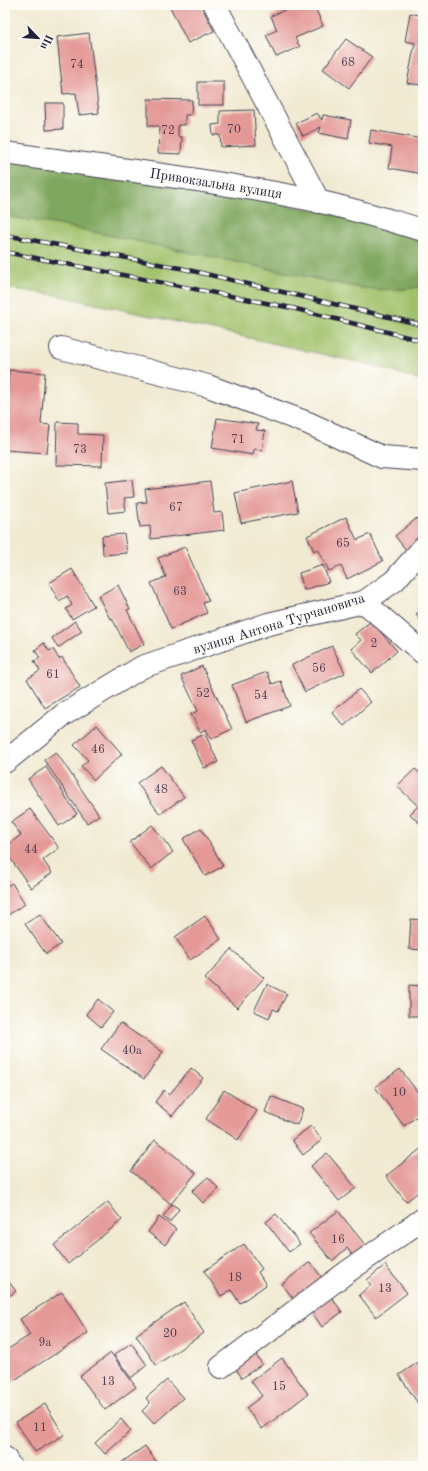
<svg xmlns="http://www.w3.org/2000/svg" width="428" height="1471" font-family="'Old Standard TT',serif">
<style>
.green{fill:#a0c16a;stroke:#617252}
.forest{fill:#80a75e;stroke:#51644c}
.building{fill:#e49997}
.lines{fill:none;stroke-linecap:round;stroke-linejoin:round}
.minor-casing{stroke:#414052;stroke-width:24}
.minor{stroke:#fff;stroke-width:22}
.rail-casing{stroke:#22223b;stroke-width:4.5}
.rail{stroke:#fdfcf7;stroke-width:3;stroke-dasharray:9;stroke-linecap:butt}
.labels{text-anchor:middle;dominant-baseline:central;stroke-width:3;stroke-linejoin:round;paint-order:stroke}
.number-label{font-size:12px;fill:#524052}
.street-label{font-size:14px;fill:#22223b;stroke:#fdfcf7}
</style>
<rect width="100%" height="100%" fill="#fdfcf7"/>
<filter id="ink" filterUnits="userSpaceOnUse"><feTurbulence type="fractalNoise" baseFrequency=".025" numOctaves="2"/><feDisplacementMap in="SourceGraphic" scale="8" xChannelSelector="R" yChannelSelector="G"/><feConvolveMatrix kernelMatrix="1 2 1 2 8 2 1 2 1" color-interpolation-filters="sRGB"/></filter>
<filter id="wash" filterUnits="userSpaceOnUse"><feTurbulence type="fractalNoise" baseFrequency=".012" numOctaves="4" result="noise"/><feDisplacementMap in="SourceGraphic" scale="16" xChannelSelector="R" yChannelSelector="G"/><feGaussianBlur stdDeviation="0.9" result="paint"/><feColorMatrix in="noise" values="0 0 0 0 0 0 0 0 0 0 0 0 0 0 0 0 0 1.4 0 .05"/><feComposite in="paint" operator="in"/></filter>
<g filter="url(#wash)">
<rect width="100%" height="100%" fill="#f1ead2"/>
<path class="green" d="M 5,216 L 65,226 L 360,288 C 383,290 400,291 423,286 L 423,381 L 375,366 L 56,295 L 5,288 Z"/>
<path class="forest" d="M 5,153 L 423,230 L 423,286 C 400,291 383,290 360,288 L 65,226 L 5,216 Z"/>
<g id="blocks">
<g class="building">
<polygon points="169,5 201,5 214,31 188,43"/>
<polygon points="288,5 314,5 323,26 295,38 300,47 276,57 266,35 277,30 271,16 289,8"/>
<polygon points="410,13 423,16 423,89 420,88 421,85 407,83 415,43 405,41"/>
<polygon points="89,33 99,113 79,115 76,93 63,94 57,37"/>
<polygon points="346,39 372,57 349,88 323,69"/>
<rect x="198" y="82" width="26" height="23"/>
<polygon points="148,99 192,100 191,115 185,115 185,125 178,125 178,137 182,137 181,154 158,153 159,126 148,126"/>
<polygon points="45,103 63,103 63,129 46,130"/>
<polygon points="254,110 256,145 221,147 220,135 213,135 212,125 220,124 220,111"/>
<polygon points="317,113 322,120 323,115 351,120 348,139 319,133 321,127 303,136 296,123"/>
<polygon points="371,130 423,139 423,174 389,168 392,147 369,143"/>
<polygon points="9,370 45,373 41,424 50,425 47,453 5,450 5,421"/>
<polygon points="217,418 258,424 256,430 265,431 262,450 254,449 253,455 212,448"/>
<polygon points="57,422 78,423 78,434 103,435 102,466 56,465"/>
<polygon points="132,480 134,497 124,498 126,511 108,513 105,483"/>
<polygon points="210,481 214,513 222,512 224,530 151,539 150,526 140,527 137,503 147,502 145,489"/>
<polygon points="292,481 298,512 241,523 235,493"/>
<polygon points="346,517 357,540 370,534 383,561 347,579 341,566 329,571 318,549 314,551 307,536"/>
<polygon points="417,518 423,526 423,536 406,550 395,536"/>
<polygon points="124,534 127,553 103,555 102,536"/>
<polygon points="185,547 209,601 203,603 207,613 171,629 151,583 166,577 158,558"/>
<polygon points="323,565 329,582 304,590 299,573"/>
<polygon points="72,569 94,606 72,619 66,609 72,605 67,596 59,601 49,583"/>
<polygon points="118,585 130,609 127,610 144,644 129,652 112,618 110,619 98,596"/>
<polygon points="423,609 423,625 416,614"/>
<polygon points="75,621 82,631 58,648 52,638"/>
<polygon points="371,621 397,651 372,673 351,649 361,640 355,634"/>
<polygon points="44,643 49,651 53,649 59,659 62,657 80,687 45,708 27,679 40,671 34,661 40,658 35,650"/>
<polygon points="332,646 345,673 305,692 292,665"/>
<polygon points="202,666 232,729 211,739 206,729 200,732 191,714 198,711 181,676"/>
<polygon points="267,672 272,684 281,681 290,706 246,722 232,685"/>
<polygon points="359,689 371,702 344,726 332,712"/>
<polygon points="97,725 122,754 94,780 81,766 88,760 74,745"/>
<polygon points="205,734 218,762 204,768 191,740"/>
<polygon points="56,752 99,815 87,823 44,760"/>
<polygon points="161,766 184,797 160,814 137,783"/>
<polygon points="46,767 77,814 59,826 28,779"/>
<polygon points="415,769 423,776 423,820 419,823 410,814 418,806 397,786"/>
<polygon points="30,809 59,848 43,860 52,873 31,888 5,851 5,847 21,835 11,822"/>
<polygon points="152,825 173,852 151,869 130,842"/>
<polygon points="201,828 223,866 205,876 183,839"/>
<polygon points="12,883 25,904 5,917 5,887"/>
<polygon points="40,914 61,944 46,954 25,924"/>
<polygon points="205,916 221,939 190,960 175,937"/>
<polygon points="411,919 423,920 423,950 409,949"/>
<polygon points="231,949 264,978 237,1008 205,979"/>
<polygon points="267,984 287,994 278,1011 273,1009 269,1018 254,1011"/>
<polygon points="409,985 423,986 423,1016 409,1016"/>
<polygon points="98,999 113,1012 101,1027 86,1014"/>
<polygon points="120,1023 163,1052 144,1079 101,1049"/>
<polygon points="191,1068 203,1078 172,1116 155,1102 164,1090 169,1095"/>
<polygon points="400,1069 423,1099 423,1112 404,1126 375,1087"/>
<polygon points="224,1090 257,1111 238,1140 206,1119"/>
<polygon points="271,1096 303,1109 297,1125 265,1112"/>
<polygon points="311,1126 322,1140 303,1155 292,1140"/>
<polygon points="155,1140 196,1173 171,1204 131,1171"/>
<polygon points="423,1147 423,1188 406,1202 386,1176"/>
<polygon points="327,1153 356,1188 339,1201 311,1166"/>
<polygon points="208,1177 219,1189 203,1203 192,1191"/>
<polygon points="108,1202 122,1220 68,1264 54,1245"/>
<polygon points="172,1204 179,1209 170,1222 163,1217"/>
<polygon points="338,1211 366,1246 353,1256 347,1248 332,1261 309,1233"/>
<polygon points="276,1214 300,1244 289,1252 266,1222"/>
<polygon points="159,1217 176,1229 165,1245 148,1232"/>
<polygon points="244,1244 262,1269 258,1272 266,1285 240,1303 231,1290 221,1296 204,1271"/>
<polygon points="310,1262 323,1279 295,1301 282,1284"/>
<polygon points="385,1265 407,1293 376,1317 359,1295 371,1285 367,1280"/>
<polygon points="5,1277 16,1291 5,1299"/>
<polygon points="62,1292 88,1333 5,1386 5,1351 30,1335 20,1319"/>
<polygon points="330,1295 342,1312 322,1327 310,1309"/>
<polygon points="184,1302 204,1333 156,1365 136,1335"/>
<polygon points="131,1343 147,1365 131,1378 114,1355"/>
<polygon points="254,1352 262,1364 242,1378 234,1366"/>
<polygon points="111,1353 136,1387 105,1410 80,1376"/>
<polygon points="282,1358 308,1394 262,1429 246,1408 262,1396 251,1381"/>
<polygon points="423,1359 423,1403 419,1405 399,1375"/>
<polygon points="167,1380 183,1398 154,1424 142,1411 150,1403 146,1398"/>
<polygon points="45,1404 64,1435 35,1452 16,1422"/>
<polygon points="121,1419 131,1431 105,1454 95,1443"/>
<polygon points="145,1446 157,1463 152,1466 125,1466 122,1462"/>
</g>
</g>
</g>
<g filter="url(#ink)">
<use href="#blocks" fill-opacity="0" stroke="#414052" stroke-width="1"/>
<g class="lines">
<g class="minor-casing">
<g id="minor">
<polyline points="215,5 319,202"/>
<path d="M 5,153 C 109,168 214,180 317,201 C 353,209 388,220 423,230"/>
<polyline points="61,348 208,386 308,423 382,457 423,460"/>
<polyline points="364,602 423,653"/>
<polyline points="5,762 63,715 142,667 268,624 364,602 394,581 423,548"/>
<polyline points="221,1367 347,1272 423,1219"/>
<polyline points="5,1458 10,1466"/>
</g>
</g>
<use href="#minor" class="minor"/>
<g class="rail-casing">
<g id="rail">
<polyline points="5,235 180,268 423,325"/>
<polyline points="5,252 292,308 423,341"/>
</g>
</g>
<use href="#rail" class="rail"/>
</g>
</g>
<g class="labels">
<g class="number-label">
<text x="348" y="63">68</text>
<text x="77" y="65">74</text>
<text x="234" y="130">70</text>
<text x="168" y="131">72</text>
<text x="238" y="440">71</text>
<text x="80" y="450">73</text>
<text x="176" y="508">67</text>
<text x="343" y="544">65</text>
<text x="180" y="592">63</text>
<text x="374" y="644">2</text>
<text x="319" y="669">56</text>
<text x="53" y="675">61</text>
<text x="203" y="694">52</text>
<text x="261" y="696">54</text>
<text x="98" y="750">46</text>
<text x="161" y="790">48</text>
<text x="31" y="850">44</text>
<text x="132" y="1051">40а</text>
<text x="399" y="1093">10</text>
<text x="338" y="1240">16</text>
<text x="235" y="1278">18</text>
<text x="385" y="1289">13</text>
<text x="170" y="1334">20</text>
<text x="45" y="1343">9а</text>
<text x="108" y="1382">13</text>
<text x="279" y="1387">15</text>
<text x="40" y="1428">11</text>
</g>
<g class="street-label">
<text transform="translate(216 184) rotate(9)">Привокзальна вулиця</text>
<text transform="translate(279 624) rotate(-17)">вулиця Антона Турчановича</text>
</g>
</g>
<rect width="428" height="1471" fill="none" stroke="#fdfcf7" stroke-width="20"/>
<g transform="translate(38 38) rotate(115)" stroke="#fdfcf7" stroke-width="3" paint-order="stroke">
<path d="M0-3L7 15L0 10L-7 15Z" fill="#22223b"/>
<text y="-6" font-size="11" font-weight="bold" text-anchor="middle" fill="#22223b">Пн</text>
</g>
</svg>
